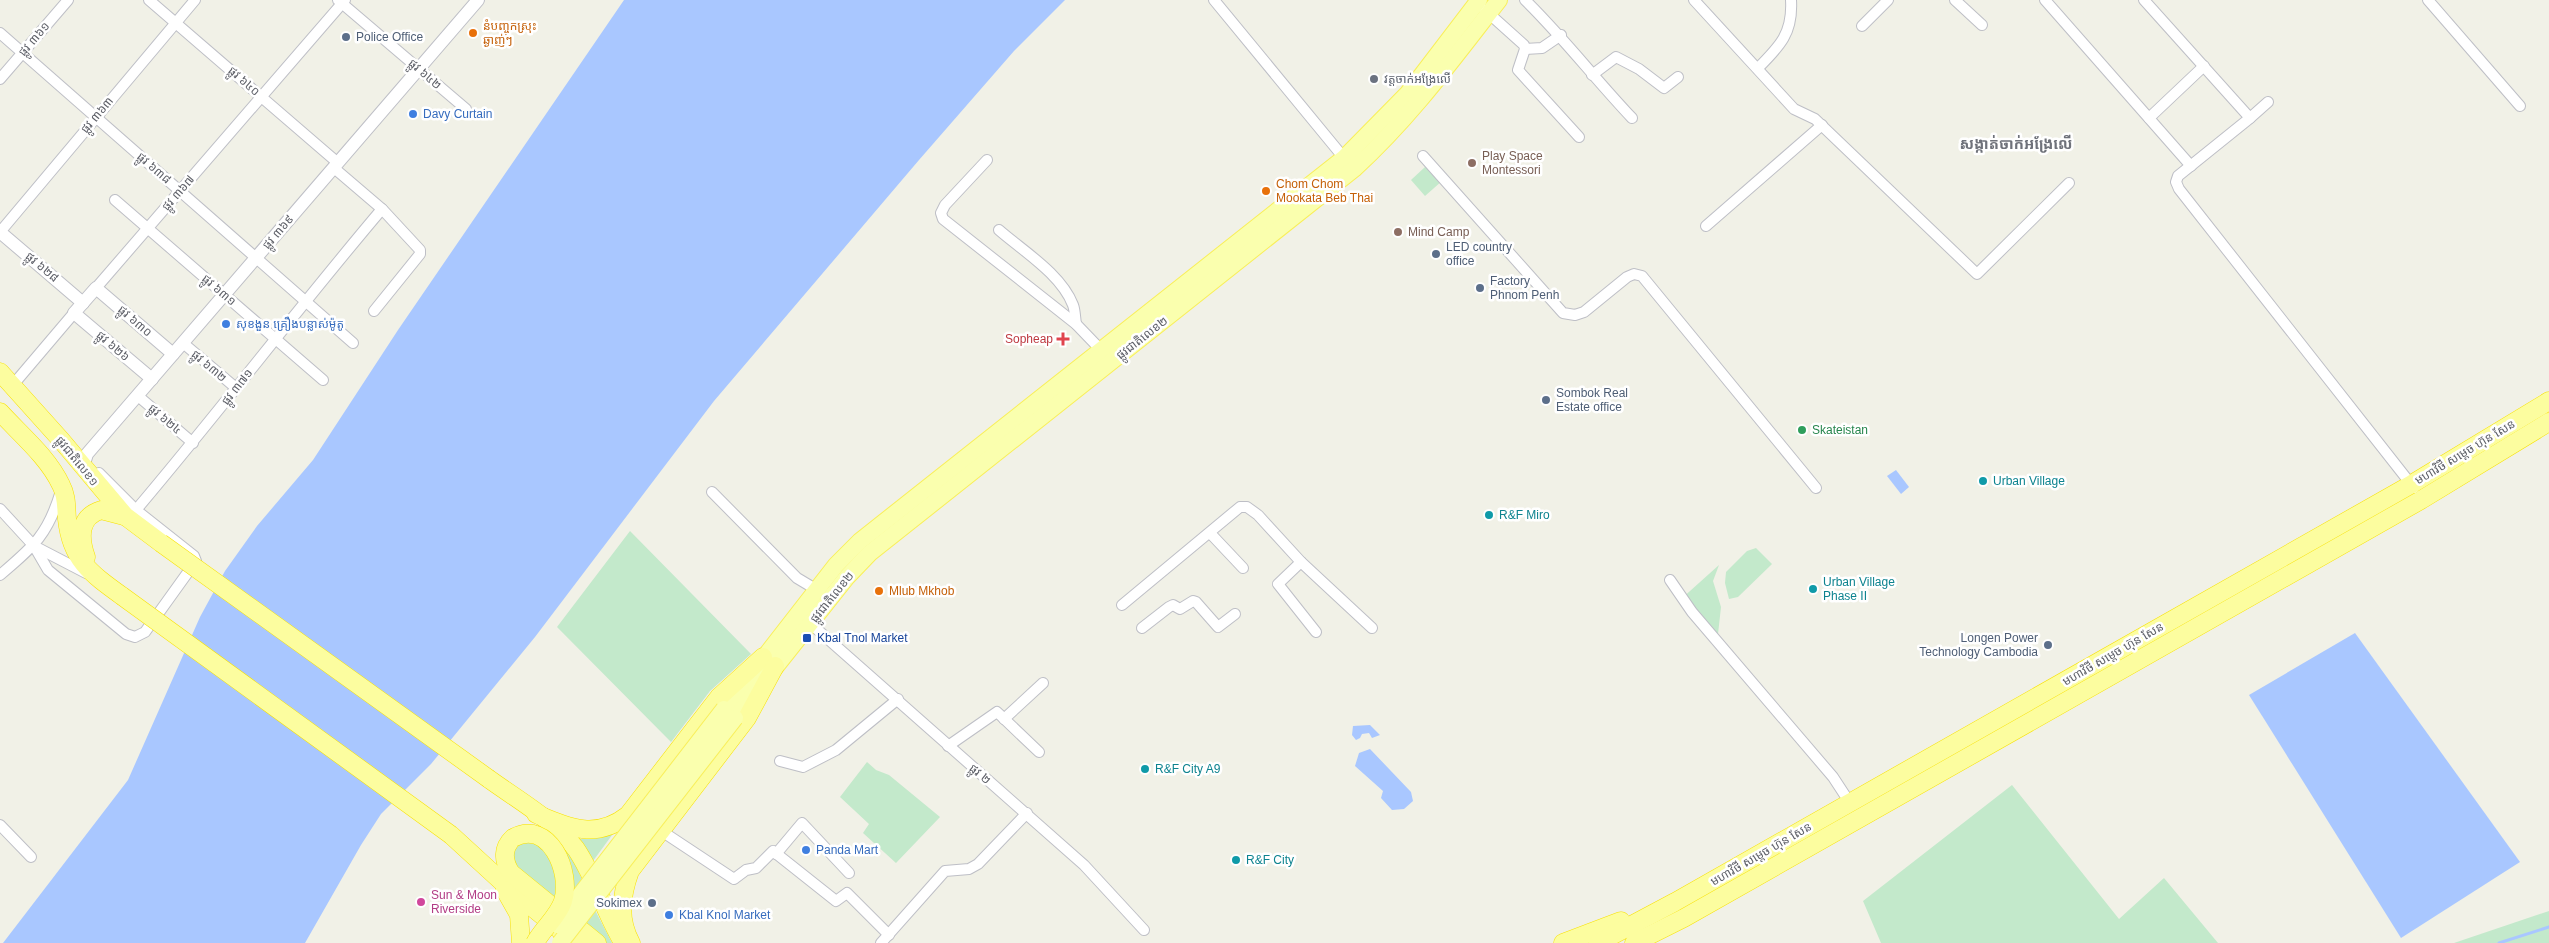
<svg xmlns="http://www.w3.org/2000/svg" width="2549" height="943" font-family="Helvetica,'Noto Sans Khmer',sans-serif">
<style>
.green{fill:#c3e9cb}
.water{fill:#a9c7ff}
.lines{fill:none;stroke-linecap:round;stroke-linejoin:round}
.stream{stroke:#a9c7ff;stroke-width:3}
.minor-casing{stroke:#bebfc6;stroke-width:12}
.tertiary-casing{stroke:#bebfc6;stroke-width:14}
.primary-casing{stroke:#f9ef59;stroke-width:18}
.trunk-casing{stroke:#f8e100;stroke-width:19}
.minor{stroke:#fff;stroke-width:10}
.tertiary{stroke:#fff;stroke-width:12}
.primary{stroke:#faffae;stroke-width:16}
.trunk{stroke:#fcfd9f;stroke-width:18}
.primary-bridge-casing{stroke:#f9ef59;stroke-width:18;stroke-linecap:butt}
.trunk-bridge-casing{stroke:#f8e100;stroke-width:19;stroke-linecap:butt}
.primary-bridge{stroke:#faffae;stroke-width:16}
.trunk-bridge{stroke:#fcfd9f;stroke-width:18}
.food-dot{fill:#e8710a;stroke:#fff;stroke-width:2}
.service-dot{fill:#5c6f8a;stroke:#fff;stroke-width:2}
.worship-dot{fill:#6b7280;stroke:#fff;stroke-width:2}
.shop-dot{fill:#3f7fe0;stroke:#fff;stroke-width:2}
.education-dot{fill:#8d6e63;stroke:#fff;stroke-width:2}
.health-dot{fill:#e0444e;stroke:#fff;stroke-width:2}
.leisure-dot{fill:#2e9e5b;stroke:#fff;stroke-width:2}
.culture-dot{fill:#0f9aa8;stroke:#fff;stroke-width:2}
.transit-dot{fill:#1a4fb4;stroke:#fff;stroke-width:2}
.hotel-dot{fill:#d1479c;stroke:#fff;stroke-width:2}
.labels{text-anchor:middle;dominant-baseline:central;stroke-width:5;stroke-linejoin:round;paint-order:stroke}
.food-label{font-size:12px;fill:#c56008;stroke:#fff;text-anchor:start}
.service-label{font-size:12px;fill:#4e5e75;stroke:#fff;text-anchor:start}
.street-label{font-size:12px;fill:#5e6068;stroke:#fff}
.worship-label{font-size:12px;fill:#5b616d;stroke:#fff;text-anchor:start}
.shop-label{font-size:12px;fill:#366cbe;stroke:#fff;text-anchor:start}
.education-label{font-size:12px;fill:#785e54;stroke:#fff;text-anchor:start}
.health-label{font-size:12px;fill:#be3a42;stroke:#fff;text-anchor:end}
.leisure-label{font-size:12px;fill:#27864d;stroke:#fff;text-anchor:start}
.culture-label{font-size:12px;fill:#0d838f;stroke:#fff;text-anchor:start}
.transit-label{font-size:12px;fill:#164399;stroke:#fff;text-anchor:start}
.hotel-label{font-size:12px;fill:#b23c85;stroke:#fff;text-anchor:start}
.quarter-label{font-size:15px;font-weight:bold;fill:#6f727a;stroke:#fff}
</style>
<rect width="100%" height="100%" fill="#f1f1e7"/>
<g class="green">
<polygon points="1425,167 1434,172 1442,181 1425,196 1411,180"/>
<polygon points="630,531 751,654 710,691 671,742 557,627"/>
<polygon points="1756,548 1772,564 1738,597 1729,599 1725,583 1726,572 1747,551"/>
<polygon points="1719,565 1713,581 1721,607 1717,643 1680,600"/>
<polygon points="867,762 876,770 889,775 940,817 896,863 863,833 869,824 840,797"/>
<polygon points="2012,785 2119,919 2164,878 2218,943 1881,943 1863,901"/>
<polygon points="615,831 593,861 579,839 597,838"/>
<polygon points="551,833 570,852 596,912 612,943 606,943 566,910"/>
<path d="M 522,842 L 542,845 C 553,864 559,878 554,900 L 516,868 L 512,852 Z"/>
<polygon points="2549,911 2549,943 2454,943"/>
</g>
<g class="water">
<polygon points="624,0 1065,0 1014,51 919,160 714,401 535,637 431,764 381,814 361,845 305,943 3,943 128,780 200,617 225,571 257,526 313,460 398,330"/>
<polygon points="1896,470 1909,487 1901,494 1887,476"/>
<polygon points="2355,633 2520,862 2401,938 2249,695"/>
<polygon points="1370,725 1380,735 1372,738 1369,733 1362,734 1360,738 1356,740 1352,735 1353,726"/>
<polygon points="1370,749 1411,792 1413,801 1404,809 1392,810 1381,798 1383,791 1355,766 1359,753"/>
</g>
<g class="lines">
<polyline class="stream" points="2499,943 2549,927"/>
<g class="minor-casing">
<g id="minor">
<polyline points="149,0 338,163"/>
<polyline points="338,0 466,109"/>
<polyline points="1214,0 1344,158"/>
<path d="M 1525,0 C 1563,37 1595,79 1632,118"/>
<polyline points="1694,0 1794,109 1815,119 1977,274 2069,183"/>
<polyline points="1955,0 1982,25"/>
<polyline points="2045,0 2191,166"/>
<polyline points="2144,0 2250,118 2268,102"/>
<polyline points="2428,0 2520,106"/>
<polyline points="1485,10 1524,45 1525,49 1518,70 1579,137"/>
<polyline points="1862,26 1888,0"/>
<polyline points="0,33 353,343"/>
<polyline points="1525,49 1542,48 1561,35"/>
<path d="M 1758,68 C 1780,46 1793,33 1791,0"/>
<polyline points="1592,75 1616,57 1639,69 1664,88 1678,77"/>
<polyline points="0,79 68,0"/>
<polyline points="2149,118 2204,66"/>
<polyline points="2250,118 2178,176 2176,182 2179,189 2414,488"/>
<polyline points="1423,156 1563,313 1575,315 1584,312 1627,277 1634,274 1642,276 1816,488"/>
<polyline points="987,160 945,205 941,213 943,219 1076,324 1101,350"/>
<polyline points="334,168 382,209 420,250 420,254 374,311"/>
<polyline points="115,200 323,380"/>
<polyline points="1706,226 1822,125"/>
<path d="M 999,230 C 1023,251 1061,274 1073,305 C 1075,310 1075,318 1076,324"/>
<polyline points="0,232 195,0"/>
<polyline points="96,288 345,0"/>
<polyline points="183,343 236,388"/>
<polyline points="12,386 74,313"/>
<polyline points="138,396 193,443"/>
<polyline points="712,492 797,578 817,590"/>
<polyline points="0,509 34,546 48,570 126,634 135,637 145,632 196,561 194,556 136,510 99,473"/>
<path d="M 136,510 C 220,411 298,308 382,209"/>
<polyline points="1210,533 1243,568"/>
<polyline points="34,546 86,573"/>
<polyline points="1301,562 1278,584 1316,632"/>
<path d="M 0,575 C 33,547 48,535 61,491"/>
<polyline points="1670,580 1692,612 1833,777 1850,803"/>
<polyline points="1122,605 1240,507 1247,507 1258,515 1301,562 1372,628"/>
<polyline points="811,624 1084,865 1144,930"/>
<polyline points="1142,628 1169,607 1173,605 1180,609 1193,601 1196,602 1218,627 1235,614"/>
<polyline points="1004,719 1043,683"/>
<polyline points="948,746 997,712 1039,752"/>
<polyline points="780,761 803,767 836,750 898,699"/>
<polyline points="0,825 31,857"/>
<polyline points="660,830 734,879 746,870 756,868 773,851 836,901 847,893 889,935"/>
<polyline points="776,854 802,823 849,873"/>
<polyline points="881,943 945,871 969,869 978,864 1027,813"/>
</g>
</g>
<g class="tertiary-casing">
<g id="tertiary">
<polyline points="0,232 83,303"/>
<polyline points="152,379 74,313 96,288 173,354"/>
<polyline points="83,467 87,454 478,0"/>
</g>
</g>
<g class="primary-casing">
<g id="primary">
<polyline points="724,709 836,565 860,541 1344,158 1408,93 1479,0"/>
<path d="M 735,718 L 847,577 L 870,553 L 1354,169 C 1410,118 1453,59 1499,0"/>
</g>
</g>
<g class="trunk-casing">
<g id="trunk">
<polyline points="0,372 61,440 125,516 161,543"/>
<path d="M 0,412 C 21,435 48,457 61,485 C 67,496 66,507 67,519 C 71,559 90,573 122,596"/>
<path d="M 86,557 C 79,537 79,517 101,510 L 124,516"/>
<path d="M 489,779 C 518,800 555,821 576,849 C 595,877 604,910 621,939"/>
<path d="M 536,814 C 570,828 596,840 628,815 L 719,697 L 763,657"/>
<polyline points="451,835 511,890 576,943"/>
<path d="M 513,838 C 502,848 503,861 511,873 L 597,943"/>
<polyline points="505,890 519,915 521,943"/>
<path d="M 631,943 C 618,919 621,896 630,871 L 747,718 L 775,666"/>
<polyline points="1563,943 1621,921"/>
<polyline points="1598,943 1675,902 2412,484 2549,401"/>
<polyline points="1634,943 1684,918 2421,500 2549,422"/>
</g>
</g>
<use href="#minor" class="minor"/>
<use href="#tertiary" class="tertiary"/>
<use href="#primary" class="primary"/>
<use href="#trunk" class="trunk"/>
<g class="primary-bridge-casing">
<g id="primary-bridge">
<polyline points="557,925 724,709"/>
<polyline points="560,943 735,718"/>
</g>
</g>
<g class="trunk-bridge-casing">
<g id="trunk-bridge">
<polyline points="161,543 489,779"/>
<polyline points="122,596 451,835"/>
<path d="M 513,838 C 549,818 572,872 563,901 C 558,917 542,929 535,943"/>
</g>
</g>
<use href="#primary-bridge" class="primary-bridge"/>
<use href="#trunk-bridge" class="trunk-bridge"/>
</g>
<g class="food-dot">
<circle cx="473" cy="33" r="5"/>
<circle cx="1266" cy="191" r="5"/>
<circle cx="879" cy="591" r="5"/>
</g>
<g class="service-dot">
<circle cx="346" cy="37" r="5"/>
<circle cx="1436" cy="254" r="5"/>
<circle cx="1480" cy="288" r="5"/>
<circle cx="1546" cy="400" r="5"/>
<circle cx="2048" cy="645" r="5"/>
<circle cx="652" cy="903" r="5"/>
</g>
<circle class="worship-dot" cx="1374" cy="79" r="5"/>
<g class="shop-dot">
<circle cx="413" cy="114" r="5"/>
<circle cx="226" cy="324" r="5"/>
<circle cx="806" cy="850" r="5"/>
<circle cx="669" cy="915" r="5"/>
</g>
<g class="education-dot">
<circle cx="1472" cy="163" r="5"/>
<circle cx="1398" cy="232" r="5"/>
</g>
<path class="health-dot" d="M1060.5 331.5h5v5h5v5h-5v5h-5v-5h-5v-5h5z"/>
<circle class="leisure-dot" cx="1802" cy="430" r="5"/>
<g class="culture-dot">
<circle cx="1983" cy="481" r="5"/>
<circle cx="1489" cy="515" r="5"/>
<circle cx="1813" cy="589" r="5"/>
<circle cx="1145" cy="769" r="5"/>
<circle cx="1236" cy="860" r="5"/>
</g>
<rect class="transit-dot" x="802" y="633" width="10" height="10" rx="2.5"/>
<circle class="hotel-dot" cx="421" cy="902" r="5"/>
<g class="labels">
<g class="food-label">
<text x="483" y="26">នំបញ្ចុកស្រុះ<tspan x="483" dy="14">ឆ្ងាញ់ៗ</tspan></text>
<text x="1276" y="184">Chom Chom<tspan x="1276" dy="14">Mookata Beb Thai</tspan></text>
<text x="889" y="591">Mlub Mkhob</text>
</g>
<g class="service-label">
<text x="356" y="37">Police Office</text>
<text x="1446" y="247">LED country<tspan x="1446" dy="14">office</tspan></text>
<text x="1490" y="281">Factory<tspan x="1490" dy="14">Phnom Penh</tspan></text>
<text x="1556" y="393">Sombok Real<tspan x="1556" dy="14">Estate office</tspan></text>
<text x="2038" y="638" text-anchor="end">Longen Power<tspan x="2038" dy="14">Technology Cambodia</tspan></text>
<text x="642" y="903" text-anchor="end">Sokimex</text>
</g>
<g class="street-label">
<text transform="translate(34 39) rotate(-49)">ផ្លូវ ៣៦១</text>
<text transform="translate(425 74) rotate(41)">ផ្លូវ ៦៤២</text>
<text transform="translate(244 81) rotate(41)">ផ្លូវ ៦៤០</text>
<text transform="translate(97 115) rotate(-50)">ផ្លូវ ៣៦៣</text>
<text transform="translate(154 168) rotate(41)">ផ្លូវ ៦៣៨</text>
<text transform="translate(178 193) rotate(-49)">ផ្លូវ ៣៦៧</text>
<text transform="translate(278 232) rotate(-49)">ផ្លូវ ៣៦៩</text>
<text transform="translate(42 267) rotate(40)">ផ្លូវ ៦២៨</text>
<text transform="translate(219 290) rotate(41)">ផ្លូវ ៦៣១</text>
<text transform="translate(135 321) rotate(41)">ផ្លូវ ៦៣០</text>
<text transform="translate(1142 338) rotate(-38)">ផ្លូវជាតិលេខ២</text>
<text transform="translate(113 346) rotate(41)">ផ្លូវ ៦២៦</text>
<text transform="translate(209 366) rotate(40)">ផ្លូវ ៦៣២</text>
<text transform="translate(237 387) rotate(-52)">ផ្លូវ ៣៧១</text>
<text transform="translate(165 419) rotate(41)">ផ្លូវ ៦២៤</text>
<text transform="translate(2465 452) rotate(-31)">មហាវិថី សម្តេច ហ៊ុន សែន</text>
<text transform="translate(77 461) rotate(51)">ផ្លូវជាតិលេខ១</text>
<text transform="translate(832 597) rotate(-51)">ផ្លូវជាតិលេខ២</text>
<text transform="translate(2113 654) rotate(-30)">មហាវិថី សម្តេច ហ៊ុន សែន</text>
<text transform="translate(980 774) rotate(40)">ផ្លូវ ២</text>
<text transform="translate(1761 854) rotate(-30)">មហាវិថី សម្តេច ហ៊ុន សែន</text>
</g>
<g class="worship-label">
<text x="1384" y="79">វត្តចាក់អង្រែលើ</text>
</g>
<g class="shop-label">
<text x="423" y="114">Davy Curtain</text>
<text x="236" y="324">សុខងួន គ្រឿងបន្លាស់ម៉ូតូ</text>
<text x="816" y="850">Panda Mart</text>
<text x="679" y="915">Kbal Knol Market</text>
</g>
<g class="education-label">
<text x="1482" y="156">Play Space<tspan x="1482" dy="14">Montessori</tspan></text>
<text x="1408" y="232">Mind Camp</text>
</g>
<g class="health-label">
<text x="1053" y="339">Sopheap</text>
</g>
<g class="leisure-label">
<text x="1812" y="430">Skateistan</text>
</g>
<g class="culture-label">
<text x="1993" y="481">Urban Village</text>
<text x="1499" y="515">R&amp;F Miro</text>
<text x="1823" y="582">Urban Village<tspan x="1823" dy="14">Phase II</tspan></text>
<text x="1155" y="769">R&amp;F City A9</text>
<text x="1246" y="860">R&amp;F City</text>
</g>
<g class="transit-label">
<text x="817" y="638">Kbal Tnol Market</text>
</g>
<g class="hotel-label">
<text x="431" y="895">Sun &amp; Moon<tspan x="431" dy="14">Riverside</tspan></text>
</g>
<g class="quarter-label">
<text x="2016" y="143">សង្កាត់ចាក់អង្រែលើ</text>
</g>
</g>
</svg>
